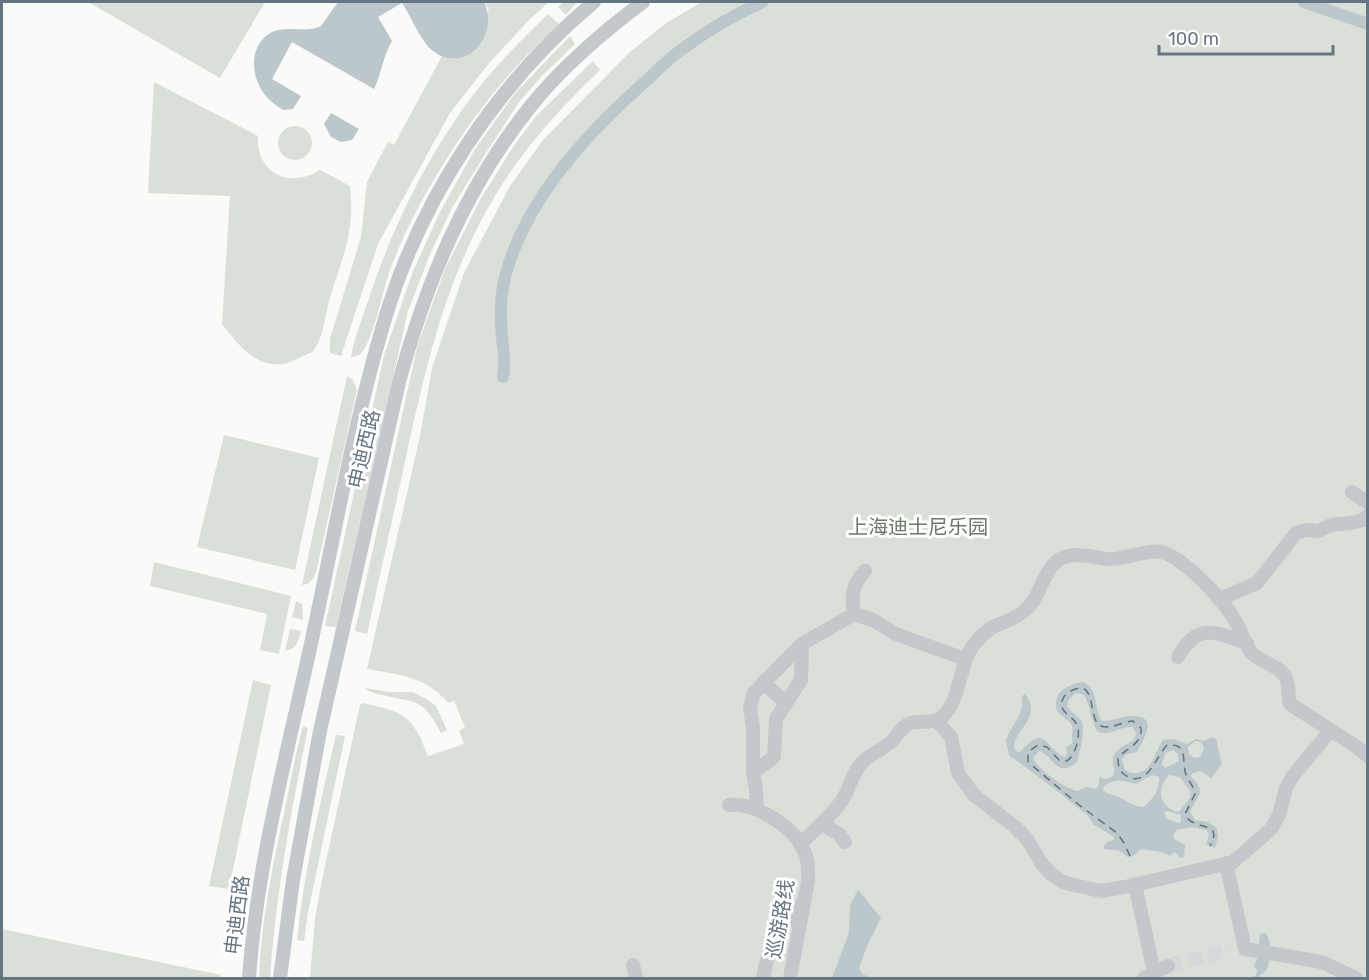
<svg xmlns="http://www.w3.org/2000/svg" width="1369" height="980" font-family="Rubik,'Noto Sans SC',sans-serif">
<style>
.green{fill:#dadfd7}
.water{fill:#bbc7cb;fill-rule:evenodd}
.lines{fill:none;stroke-linecap:round;stroke-linejoin:round}
.canal{stroke:#bbc7cb;stroke-width:12}
.ferry{stroke:#60757c;stroke-width:1.5;stroke-dasharray:8 6;stroke-linecap:butt}
.minor-tunnel{stroke:#d5d9db;stroke-width:14;stroke-dasharray:14 7;stroke-linecap:butt}
.minor{stroke:#c3c8cc;stroke-width:14}
.labels{text-anchor:middle;dominant-baseline:central;stroke-width:6;stroke-linejoin:round;paint-order:stroke}
.street-label{font-size:20px;fill:#657683;stroke:#fff}
.park-label{font-size:20px;fill:#687a64;stroke:#fff}
</style>
<rect width="100%" height="100%" fill="#fafaf8"/>
<g class="green">
<polygon points="88,2 265,2 220,78"/>
<polygon points="484,2 549,2 530,19 490,62 450,113 378,244 341,356 330,353 330,339 361,237 367,182 388,142 394,145 442,56 456,59 489,10"/>
<polygon points="563,2 577,2 566,15 558,7"/>
<path d="M 702,2 L 1367,2 L 1367,978 L 310,978 L 315,919 L 323,875 L 360,705 L 363,703 C 405,713 412,714 428,756 L 464,744 L 459,731 L 465,727 L 454,701 L 448,703 C 426,676 399,675 367,669 L 420,436 L 432,368 L 464,273 L 510,186 L 543,140 L 629,53 L 666,23 Z"/>
<path d="M 548,14 L 559,24 C 545,38 530,51 517,66 C 468,118 415,203 390,270 C 383,288 373,345 359,355 C 357,356 353,357 351,357 C 354,338 362,320 368,301 C 393,223 438,134 491,73 C 509,52 529,33 548,14 Z"/>
<polygon points="570,36 575,44 542,76 520,101 484,156 452,208 431,252 408,311 336,627 325,626 384,355 413,271 440,212 475,149 516,92"/>
<path d="M 593,61 L 600,70 C 554,114 512,161 482,219 C 443,292 425,371 407,452 C 394,513 380,573 367,634 L 355,631 L 417,347 L 445,269 L 481,198 L 513,147 L 536,116 Z"/>
<path d="M 154,82 L 258,136 C 256,174 290,189 320,170 L 350,186 C 355,233 343,255 330,298 C 325,313 324,334 316,347 C 313,353 307,354 301,357 C 265,378 242,350 222,324 L 230,196 L 148,193 Z"/>
<circle cx="295" cy="143" r="17"/>
<path d="M 347,376 L 353,380 L 357,390 L 316,572 C 313,580 310,584 302,585 Z"/>
<polygon points="224,435 319,458 295,570 197,547"/>
<polygon points="154,562 291,596 279,654 260,650 267,614 150,586"/>
<polygon points="296,601 302,604 303,620 292,617"/>
<path d="M 290,629 L 301,631 C 298,642 297,649 285,651 Z"/>
<polygon points="253,680 271,685 229,889 209,886"/>
<path d="M 365,688 L 390,692 L 412,692 L 427,699 L 436,706 L 447,730 L 441,733 C 423,698 417,703 382,695 C 375,693 370,693 365,688 Z"/>
<path d="M 303,726 L 308,728 C 291,811 276,893 270,978 L 259,978 C 261,921 273,864 285,808 C 291,781 295,754 303,726 Z"/>
<path d="M 336,735 L 345,736 L 308,912 L 304,941 L 297,940 C 304,871 320,803 336,735 Z"/>
<polygon points="2,929 221,975 220,978 2,978"/>
</g>
<g class="water">
<path d="M 338,2 L 484,2 C 500,34 466,76 433,51 C 421,42 411,16 402,3 L 378,17 L 392,41 C 383,56 382,72 374,89 L 292,42 L 272,79 L 301,96 L 293,109 C 290,109 287,110 284,110 C 280,109 275,104 272,102 C 252,86 245,49 270,33 C 286,24 304,34 321,26 Z"/>
<polygon points="331,113 359,129 352,140 341,142 331,137 324,124"/>
<path d="M 1082,682 C 1099,687 1093,708 1102,721 C 1112,721 1122,716 1132,716 C 1159,715 1144,739 1137,752 L 1127,754 L 1122,759 C 1123,765 1125,773 1132,773 C 1152,775 1155,751 1163,740 L 1173,739 L 1187,744 L 1196,739 L 1204,741 L 1211,737 L 1216,739 L 1222,764 L 1211,778 L 1200,771 L 1191,774 L 1191,777 C 1208,792 1196,797 1190,812 L 1195,820 L 1207,822 L 1216,827 L 1218,836 L 1215,848 L 1206,844 L 1209,835 L 1207,830 L 1191,827 L 1177,830 L 1174,834 L 1174,839 L 1185,845 L 1184,857 L 1180,858 L 1175,852 L 1170,856 L 1162,852 L 1141,849 L 1133,856 L 1127,857 C 1118,847 1116,852 1105,849 L 1103,847 L 1108,841 L 1114,840 L 1114,837 L 1093,824 L 1088,816 L 1060,793 L 1009,755 L 1006,740 C 1012,724 1025,714 1022,696 L 1025,694 C 1045,720 1009,731 1015,750 L 1019,753 C 1047,721 1044,749 1065,757 L 1067,754 L 1066,747 C 1073,744 1073,743 1072,736 C 1072,732 1073,729 1072,726 C 1070,720 1061,716 1057,711 C 1052,693 1066,685 1082,682 ZM 1076,693 L 1084,695 C 1091,706 1090,720 1098,732 C 1111,736 1120,726 1132,727 L 1136,733 L 1134,740 C 1126,745 1113,749 1113,761 C 1113,768 1116,769 1113,776 L 1105,779 L 1099,777 L 1099,784 L 1096,789 L 1086,787 L 1078,791 C 1067,790 1037,769 1033,758 L 1039,751 C 1054,756 1056,778 1076,763 C 1080,755 1086,726 1081,720 C 1076,714 1070,712 1067,706 L 1069,699 ZM 1195,741 L 1201,742 L 1204,749 L 1200,757 L 1194,758 L 1189,754 L 1188,747 ZM 1173,750 L 1178,754 L 1179,761 L 1165,768 L 1162,764 L 1165,753 ZM 1152,775 L 1159,777 C 1160,791 1153,798 1144,807 C 1131,807 1127,800 1116,796 C 1110,794 1108,795 1103,790 L 1104,786 C 1117,778 1122,781 1136,784 ZM 1169,775 L 1180,777 L 1191,792 L 1189,799 L 1179,812 C 1160,809 1155,789 1169,775 ZM 1167,811 L 1181,815 L 1181,822 L 1177,823 L 1166,818 L 1164,813 Z"/>
<polygon points="858,890 881,918 867,946 859,968 862,974 871,978 832,978 849,933 850,905"/>
<path d="M 1266,933 C 1272,941 1271,959 1267,969 C 1265,972 1262,974 1259,976 L 1261,978 L 1252,978 L 1256,975 L 1257,970 L 1254,966 L 1257,959 L 1260,934 Z"/>
</g>
<g class="lines">
<g class="canal">
<polyline points="1304,2 1368,24"/>
<path d="M 503,377 C 506,360 503,352 502,337 C 500,315 500,294 506,273 C 528,197 587,133 646,81 C 658,70 670,57 684,48 C 708,30 736,14 762,2"/>
</g>
<path class="ferry" d="M 1130,856 L 1124,843 L 1117,833 L 1079,805 L 1028,762 L 1028,752 L 1038,745 L 1047,747 L 1059,760 L 1067,761 C 1076,755 1082,733 1076,723 C 1071,715 1059,712 1062,701 C 1063,696 1067,693 1071,691 C 1098,676 1087,721 1101,726 C 1111,730 1124,721 1133,721 L 1141,728 C 1142,745 1127,747 1118,758 C 1118,765 1119,771 1125,775 C 1147,790 1157,755 1167,745 C 1191,743 1180,764 1187,777 C 1190,783 1194,787 1195,794 L 1185,814 C 1191,827 1204,823 1213,831 L 1214,836 L 1210,846"/>
<polyline class="minor-tunnel" points="1168,966 1230,950"/>
<g class="minor">
<polyline points="1352,492 1368,503"/>
<polyline points="1220,599 1257,583 1296,533 1307,530 1318,531 1331,525 1351,523 1363,520 1368,516"/>
<path d="M 854,614 C 851,595 852,585 865,571"/>
<path d="M 1178,657 C 1197,622 1215,632 1247,643"/>
<polyline points="763,682 786,703"/>
<polyline points="937,721 951,737 958,773 974,795 1014,826 1027,839 1042,864 1051,874 1065,883 1101,891 1125,887 1233,862 1271,829 1279,815 1286,788 1292,777 1330,731"/>
<polyline points="753,772 774,757 776,719 801,680 802,644"/>
<path d="M 729,805 C 755,803 792,825 803,849 C 809,859 808,870 808,881 L 790,978"/>
<polyline points="757,809 756,789 753,772 753,728 750,707 754,693 802,644 854,614 873,620 896,634 965,659"/>
<polyline points="822,824 839,834 845,842"/>
<path d="M 800,844 C 814,831 829,818 841,802 C 851,788 852,770 866,759 C 874,753 884,748 892,741 C 898,735 902,725 911,723 C 924,720 935,725 945,714 C 961,696 959,663 975,643 C 991,622 1006,625 1023,612 C 1040,599 1041,576 1055,563 C 1069,549 1091,557 1107,559 C 1125,561 1149,547 1165,553 C 1188,562 1224,601 1236,622 C 1241,631 1244,642 1250,651 C 1259,663 1279,664 1286,678 C 1289,685 1288,696 1290,704 L 1357,747 L 1368,756"/>
<polyline points="1226,863 1245,949 1322,962 1356,978"/>
<polyline points="1135,885 1154,972 1144,978"/>
<polyline points="633,965 636,978"/>
<polyline points="1154,972 1168,966"/>
<path d="M 249,978 C 257,863 288,751 312,639 C 335,533 353,426 384,322 C 420,199 496,84 594,2"/>
<path d="M 280,978 L 293,880 L 320,731 L 399,382 C 426,283 465,188 530,107 C 559,70 605,30 643,2"/>
<path d="M 763,978 C 766,965 768,949 775,937 C 782,924 795,916 802,903"/>
</g>
</g>
<g class="labels">
<g class="street-label">
<text transform="translate(364 449) rotate(-77)">申迪西路</text>
<text transform="translate(237 915) rotate(-83)">申迪西路</text>
<text transform="translate(780 919) rotate(-80)">巡游路线</text>
</g>
<g class="park-label">
<text x="918" y="527">上海迪士尼乐园</text>
</g>
</g>
<rect width="1369" height="980" fill="none" stroke="#657683" stroke-width="6"/>
<path d="M1159 45v9h174v-9" fill="none" stroke="#657683" stroke-width="3"/>
<text x="1168" y="45" font-size="18" fill="#657683" stroke="#ffffff" stroke-width="4.5" paint-order="stroke">100 m</text>
</svg>
